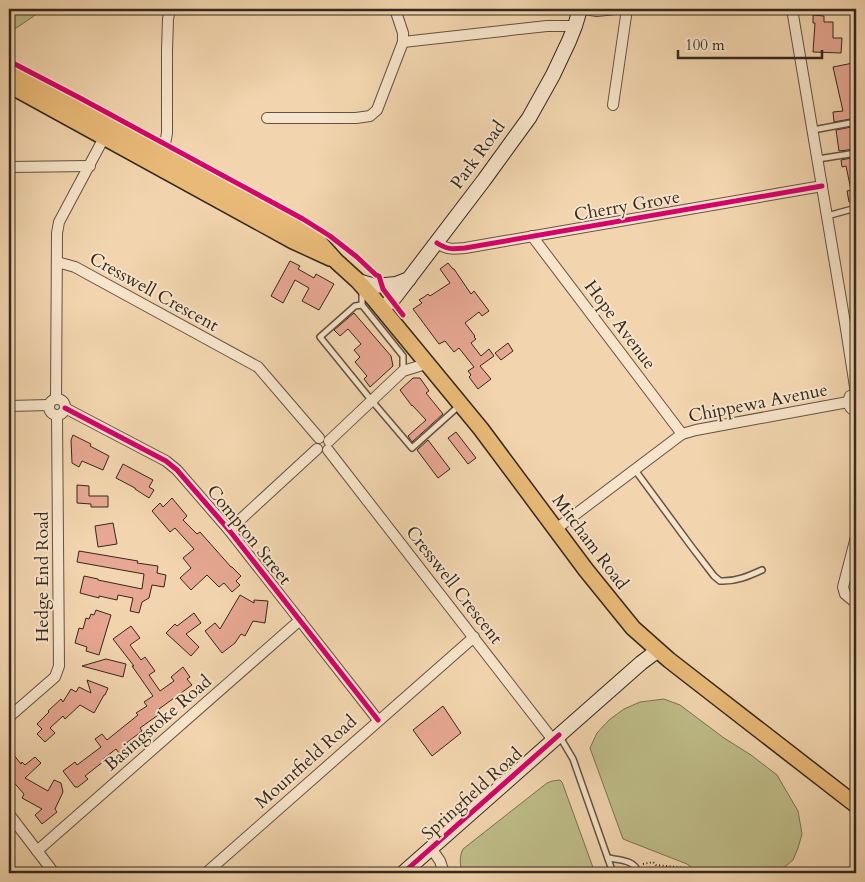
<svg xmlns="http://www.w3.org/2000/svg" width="865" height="882" font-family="Cardo,serif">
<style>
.green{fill:#bebc88;stroke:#797254}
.building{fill:#e7a792;stroke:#34281f}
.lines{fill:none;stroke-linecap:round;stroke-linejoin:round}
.lane-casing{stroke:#645343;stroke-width:8}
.street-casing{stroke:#645343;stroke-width:12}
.secondary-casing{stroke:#34281f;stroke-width:16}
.primary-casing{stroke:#34281f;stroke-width:18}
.path{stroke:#34281f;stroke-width:2;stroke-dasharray:1 2.5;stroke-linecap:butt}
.lane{stroke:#f7e4ca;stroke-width:5}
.street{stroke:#f7e4ca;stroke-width:10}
.secondary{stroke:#f7e4ca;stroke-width:14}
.primary{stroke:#e9ba77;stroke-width:15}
.cycleway-casing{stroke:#f7e4ca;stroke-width:8}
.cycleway{stroke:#d6006c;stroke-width:5}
.labels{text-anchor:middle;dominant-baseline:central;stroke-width:4;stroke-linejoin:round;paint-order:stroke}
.street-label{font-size:18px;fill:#34281f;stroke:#f7e4ca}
</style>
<rect width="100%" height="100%" fill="#f2d5ae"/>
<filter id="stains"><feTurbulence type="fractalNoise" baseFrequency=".004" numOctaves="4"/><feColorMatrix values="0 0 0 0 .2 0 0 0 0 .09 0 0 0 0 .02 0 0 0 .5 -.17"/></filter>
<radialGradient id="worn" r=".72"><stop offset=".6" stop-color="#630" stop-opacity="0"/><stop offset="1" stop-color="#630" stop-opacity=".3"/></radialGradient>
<g class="green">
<polygon points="9,9 44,9 9,33"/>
<polygon points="664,699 680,705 724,738 751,755 777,775 798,811 802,834 798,848 793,860 781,870 775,873 699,873 687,864 623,839 590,748 597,733 609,720 624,709 640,702"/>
<path d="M 560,780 L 562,782 L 595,873 L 462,873 C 460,865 459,857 463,849 L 547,783 L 552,781 Z"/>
</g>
<g class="building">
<polygon points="813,15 824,16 824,22 833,22 833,38 842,38 841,53 813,52 815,23 813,23"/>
<polygon points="853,63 856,75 856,118 834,122 833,112 843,111 833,67"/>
<polygon points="856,126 856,149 839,151 836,130"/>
<polygon points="856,157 856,201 849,202 847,191 851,190 846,166 842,167 841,160"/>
<polygon points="290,261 300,266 298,269 314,278 316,274 334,284 319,310 302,301 309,288 295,280 283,303 271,296"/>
<polygon points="448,263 453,269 454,269 471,294 474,291 489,311 482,316 479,312 465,323 475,336 474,337 476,339 471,343 481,356 489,349 494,356 480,366 491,379 478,389 469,377 471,375 468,371 474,367 459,348 454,352 445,341 439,344 413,309 422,303 419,300 424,297 428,294 430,296 450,283 440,269"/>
<polygon points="354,313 391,356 393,366 370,387 364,379 367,376 355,362 360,357 354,350 361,344 348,329 340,336 334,330"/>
<polygon points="508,343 513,351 501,360 495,353"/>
<polygon points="413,378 420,378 429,391 426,393 443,414 412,442 408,436 426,420 412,405 412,406 400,390"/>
<polygon points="456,432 476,458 468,464 448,438"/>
<polygon points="73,435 91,444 90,446 109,456 103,470 82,461 79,467 72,463 71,440"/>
<polygon points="428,440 450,469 438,478 417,450"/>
<polygon points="123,464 153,480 149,487 154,490 149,498 135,489 135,488 116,478"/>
<polygon points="77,485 89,486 89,496 108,496 108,507 91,507 91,504 77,503"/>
<polygon points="172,498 187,516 183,520 197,534 200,532 231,567 232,567 241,576 236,581 240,585 232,592 224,583 219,587 207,575 191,590 180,578 191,568 183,558 194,549 175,528 170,532 152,511 160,503 163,507"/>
<polygon points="113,523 117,544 98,547 95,526"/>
<polygon points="79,551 138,561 137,563 158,566 157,573 166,575 164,587 152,585 149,598 142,602 139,613 130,611 133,598 118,595 117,600 99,596 99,598 80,593 84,576 98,579 98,580 142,589 144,574 77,562"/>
<polygon points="240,595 254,603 254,600 268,601 265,623 253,621 245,636 241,634 235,643 222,653 205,631 215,623 220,629"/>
<polygon points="96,610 111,615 99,655 86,651 87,647 75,643 79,628 83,629 86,618 89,619 91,614 94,615"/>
<polygon points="194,613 201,623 186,634 199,647 191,656 166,633 175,624 177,626"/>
<polygon points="131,626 140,638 130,645 141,660 145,657 155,671 149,675 160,691 174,681 171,677 183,667 190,677 187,679 192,685 159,709 161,713 140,728 142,731 125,744 127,747 119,753 116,749 103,759 104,761 85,776 88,779 78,787 75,787 63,771 75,762 77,765 101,747 95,739 102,734 107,740 138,715 136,713 147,706 144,702 153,696 132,666 134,666 113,639"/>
<polygon points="106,659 126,664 123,677 82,666"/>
<polygon points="87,680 108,688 105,695 104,695 94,713 80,705 65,719 63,716 50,728 55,733 45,742 37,734 42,729 37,724 49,712 48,711 61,699 63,702 71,689 76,692 79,687 91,693"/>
<polygon points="443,706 461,733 432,756 413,730"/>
<polygon points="9,749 21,764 22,762 25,765 35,757 41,763 25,778 48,791 54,780 61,783 63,792 55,809 57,812 42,824 35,815 42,809 22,798 24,794 9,777"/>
</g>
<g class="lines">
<g class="lane-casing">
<g id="lane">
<polyline points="813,130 856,122"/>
<polyline points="818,159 856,153"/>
<polyline points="827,216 856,208"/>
<polyline points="362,291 362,305 403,356 403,371"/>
<polyline points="362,305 355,306 320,337 372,401 412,448 460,405"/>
<polyline points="846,329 856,327"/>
<path d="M 635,470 L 691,546 L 714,576 L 720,581 C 735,582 749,576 762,570"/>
<polyline points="560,737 573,759 613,873"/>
<path d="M 608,858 C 619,860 636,860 638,873"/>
</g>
</g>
<g class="street-casing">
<g id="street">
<polyline points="584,9 597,11 615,9"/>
<polyline points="792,9 846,329 856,393"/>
<polyline points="403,42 547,26 575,26"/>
<polyline points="613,105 627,9"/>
<polyline points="267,118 356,118 370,116 377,110 403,42 403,33 395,9"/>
<polyline points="160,153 165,144 167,133 167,50 168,19 170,9"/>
<polyline points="9,167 90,166"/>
<polyline points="532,236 682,434"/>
<path d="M 437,243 C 448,250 452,249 465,248 L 822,186"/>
<polyline points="57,262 68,265 75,267 258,367 319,438"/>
<path d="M 850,396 C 847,403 849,409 856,411"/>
<polyline points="56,399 57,233 59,222 107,132"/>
<circle cx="57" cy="407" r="8"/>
<polyline points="9,406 49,405"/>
<polyline points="65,408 166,461 177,470 229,530 378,720"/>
<polyline points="329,441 403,371 426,364"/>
<polyline points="328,450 553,740"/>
<polyline points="556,529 682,434 696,430 848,402"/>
<polyline points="229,530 317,449"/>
<polyline points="856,537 843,587 845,594 856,603"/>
<polyline points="9,717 55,677 59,666 57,415"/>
<polyline points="9,814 54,873"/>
<polyline points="431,848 440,861 444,873"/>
<polyline points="37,851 300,620"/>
<polyline points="206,873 474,637"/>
</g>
</g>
<g class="secondary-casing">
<g id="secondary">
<polyline points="358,281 375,286 396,284 409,279"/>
<polyline points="382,309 395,297 484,180 529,118 553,75 569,41 575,26 580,9"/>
<polyline points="403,873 641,663 657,651"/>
</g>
</g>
<g class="primary-casing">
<g id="primary">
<polyline points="9,70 288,223 319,242 336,261 358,281 374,299 481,429 586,570 633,628 669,660 856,805"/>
<polyline points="9,85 293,241 330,258"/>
</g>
</g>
<polyline class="path" points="643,864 653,862 656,865 686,868 690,873"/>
<use href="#lane" class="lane"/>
<use href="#street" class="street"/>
<use href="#secondary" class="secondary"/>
<use href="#primary" class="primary"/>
<g class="cycleway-casing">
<g id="cycleway">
<polyline points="9,61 80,98 303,219 330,236 357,257 376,275 379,276 383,289 403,315"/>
<path d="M 437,243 C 448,250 452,249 465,248 L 822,186"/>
<polyline points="65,408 166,461 177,470 229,530 378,720"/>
<polyline points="403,873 559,735"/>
</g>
</g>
<use href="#cycleway" class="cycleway"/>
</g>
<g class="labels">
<g class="street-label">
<text transform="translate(478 155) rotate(-54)">Park Road</text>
<text transform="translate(627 206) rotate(-10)">Cherry Grove</text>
<text transform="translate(154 292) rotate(29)">Cresswell Crescent</text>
<text transform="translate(620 325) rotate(53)">Hope Avenue</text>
<text transform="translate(758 403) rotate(-11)">Chippewa Avenue</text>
<text transform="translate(249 535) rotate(51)">Compton Street</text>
<text transform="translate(590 542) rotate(53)">Mitcham Road</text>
<text transform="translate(42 577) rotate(-90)">Hedge End Road</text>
<text transform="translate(454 585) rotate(52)">Cresswell Crescent</text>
<text transform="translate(158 723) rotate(-41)">Basingstoke Road</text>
<text transform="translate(306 762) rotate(-42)">Mountfield Road</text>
<text transform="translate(472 794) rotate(-42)">Springfield Road</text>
</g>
</g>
<rect width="865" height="882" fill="none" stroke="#f2d5ae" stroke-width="30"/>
<rect x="10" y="10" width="845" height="862" fill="none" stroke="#34281f" stroke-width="2.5"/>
<rect x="15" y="15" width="835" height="852" fill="none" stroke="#34281f"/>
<path d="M678 50v8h144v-8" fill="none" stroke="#34281f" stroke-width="2.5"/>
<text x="685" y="50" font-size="15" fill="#34281f" stroke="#f7e4ca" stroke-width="4" paint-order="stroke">100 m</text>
<rect width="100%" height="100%" filter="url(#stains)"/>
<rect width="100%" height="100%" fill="url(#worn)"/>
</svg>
